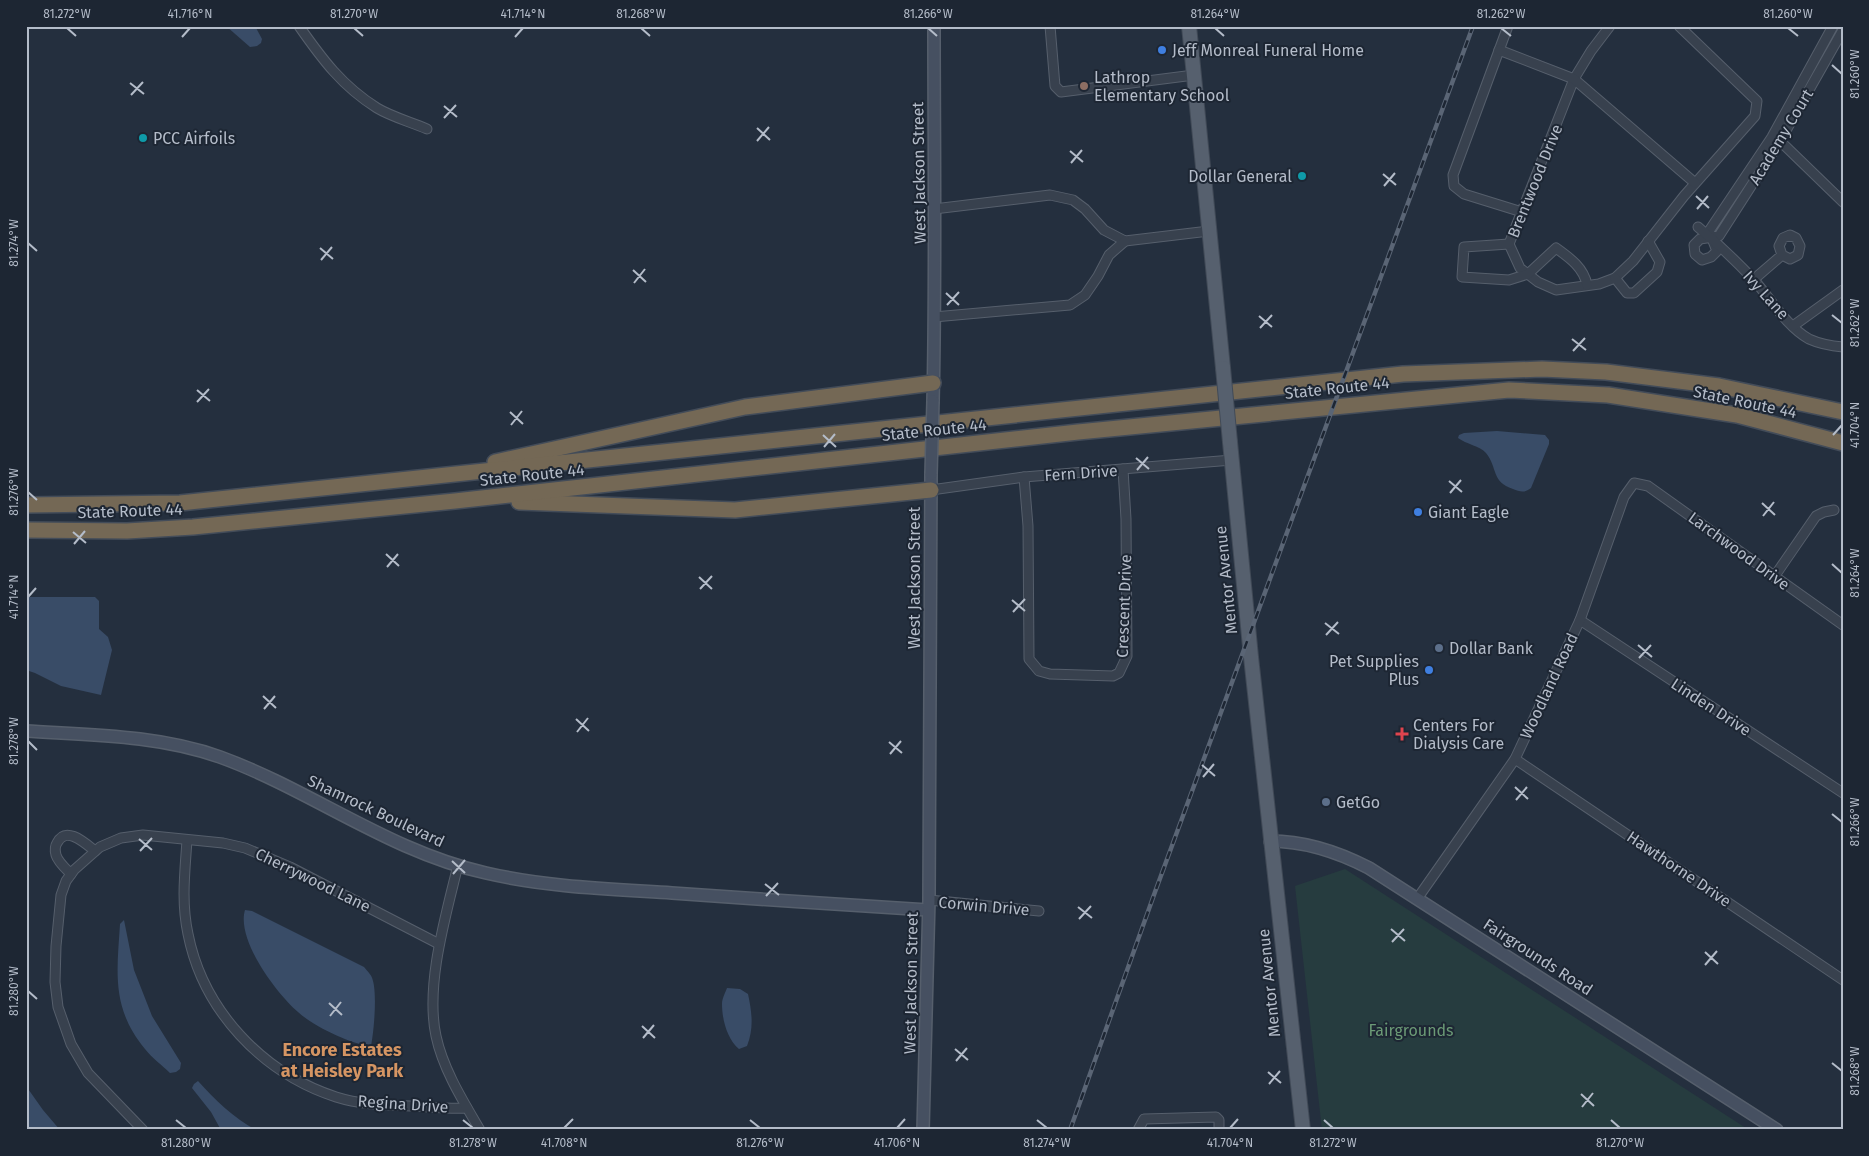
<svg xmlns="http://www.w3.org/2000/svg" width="1869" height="1156" font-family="'Fira Sans',sans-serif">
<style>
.green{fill:#263c3f}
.water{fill:#394c67}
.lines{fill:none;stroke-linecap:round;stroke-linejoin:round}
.street-casing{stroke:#565f6c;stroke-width:11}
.secondary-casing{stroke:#565f6c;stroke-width:14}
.primary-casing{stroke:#414a57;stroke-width:16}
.highway-casing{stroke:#434c59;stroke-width:18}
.street{stroke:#38414e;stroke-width:9}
.secondary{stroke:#465061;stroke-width:11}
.primary{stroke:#56606e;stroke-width:14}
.highway{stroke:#746855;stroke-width:15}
.rail-casing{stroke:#5a6575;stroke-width:4.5}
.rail{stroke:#1d2633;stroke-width:2.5;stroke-dasharray:8;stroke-linecap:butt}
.secondary-bridge-casing{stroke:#565f6c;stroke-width:14;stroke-linecap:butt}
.primary-bridge-casing{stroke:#414a57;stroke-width:16;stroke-linecap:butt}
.secondary-bridge{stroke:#465061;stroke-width:11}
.primary-bridge{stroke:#56606e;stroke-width:14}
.ticks{fill:none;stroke:#b4bcc9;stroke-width:2}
.shop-dot{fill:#3f7fe0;stroke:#1d2633;stroke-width:2}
.education-dot{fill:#8d6e63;stroke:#1d2633;stroke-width:2}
.culture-dot{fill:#0f9aa8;stroke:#1d2633;stroke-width:2}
.service-dot{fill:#5c6f8a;stroke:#1d2633;stroke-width:2}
.health-dot{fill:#e0444e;stroke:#1d2633;stroke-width:2}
.labels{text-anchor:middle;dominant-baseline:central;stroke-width:4;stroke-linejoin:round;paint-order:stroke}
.poi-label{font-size:16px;fill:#b4bcc9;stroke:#1d2633;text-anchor:start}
.street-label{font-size:16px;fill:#b4bcc9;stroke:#1d2633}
.park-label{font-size:16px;fill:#6b9a76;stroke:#1d2633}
.neighbourhood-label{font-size:18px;font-weight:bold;fill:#d59563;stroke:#1d2633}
.neatline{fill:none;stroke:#b4bcc9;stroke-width:2}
.ticks-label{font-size:12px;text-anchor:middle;fill:#b4bcc9}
</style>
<rect width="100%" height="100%" fill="#242f3e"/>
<polygon class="green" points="1345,869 1749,1130 1322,1130 1295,886"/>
<g class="water">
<polygon points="226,26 255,26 262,39 261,43 257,46 250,47"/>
<path d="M 1497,431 L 1545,435 L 1549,440 L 1549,444 L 1531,488 C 1525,493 1520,492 1513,489 C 1491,482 1498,468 1486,453 C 1480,446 1466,444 1458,438 L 1459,435 L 1464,433 Z"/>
<polygon points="26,597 95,597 99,601 99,629 108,637 112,650 101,695 61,686 35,673 26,670"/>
<path d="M 245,910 L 252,911 L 364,967 C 368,972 372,975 373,981 C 377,995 374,1031 371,1046 C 350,1044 313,1026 298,1012 C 277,994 236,940 245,910 Z"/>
<path d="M 124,920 L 134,970 L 152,1016 L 181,1063 L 180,1069 L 176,1072 L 170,1073 C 162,1065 152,1058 145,1049 C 111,1008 117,972 120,924 Z"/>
<path d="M 727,988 L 740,989 L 748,994 C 752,1013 754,1028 747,1046 L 739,1049 C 727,1039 722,1019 722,1004 C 722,999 725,993 727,988 Z"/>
<path d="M 198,1081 C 215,1100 234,1118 256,1130 L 221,1130 L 211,1112 L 192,1088 L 194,1084 Z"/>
<polygon points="26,1086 43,1110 60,1130 26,1130"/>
</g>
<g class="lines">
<g class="street-casing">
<g id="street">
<path d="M 299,26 C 322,59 342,86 377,108 C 392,117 411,122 427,129"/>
<polyline points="1050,26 1055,86 1061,92 1194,75"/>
<polyline points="1508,26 1453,175 1454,186 1464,194 1522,212"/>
<polyline points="1610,26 1591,51 1574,79 1509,244 1520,268 1538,282 1556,290 1599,284 1615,278 1633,261 1684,196 1755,116 1757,101 1679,26"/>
<polyline points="1833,26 1772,137 1709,231 1717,251 1711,257 1702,260 1695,254 1694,245 1700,239 1719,236 1780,141 1843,30"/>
<polyline points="1499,50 1574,79 1695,183"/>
<polyline points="1780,141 1843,202"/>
<polyline points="934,209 1050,195 1073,200 1085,209 1104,230 1125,241 1209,231"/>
<path d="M 1698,227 C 1717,243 1736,261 1754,280 C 1771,299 1786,326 1809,339 C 1820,344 1831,346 1843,347"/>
<path d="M 1509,244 L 1464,247 L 1462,277 L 1509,280 L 1528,274 L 1556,248 C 1570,258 1584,268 1587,285"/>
<polyline points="1615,278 1627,293 1634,293 1657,272 1660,262 1648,241"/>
<polyline points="1753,280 1782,255 1790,259 1798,255 1800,246 1796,238 1790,235 1783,238 1779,246 1782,255"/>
<polyline points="934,317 1070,305 1085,295 1098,276 1109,255 1125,241"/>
<polyline points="1793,326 1843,290"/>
<polyline points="1024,477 1028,526 1029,659 1039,671 1050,674 1113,676 1119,673 1127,656 1126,519 1123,469"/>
<polyline points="931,490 1024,477 1232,460"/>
<polyline points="1774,577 1816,516 1824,512 1834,510"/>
<polyline points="1580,620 1843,793"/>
<polyline points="1515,759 1843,980"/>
<path d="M 187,840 C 185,871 181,902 188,934 C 203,1010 262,1073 336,1097 C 361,1105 388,1105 414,1106 C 432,1107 449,1109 467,1108"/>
<path d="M 458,865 C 446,915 425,985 436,1036 C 443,1069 463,1101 480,1130"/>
<path d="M 71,874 C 66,869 58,862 56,855 C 55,851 55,846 57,843 C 66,825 85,843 95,851"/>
<polyline points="1417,899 1515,759 1580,620 1624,497 1634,483 1648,486 1843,625"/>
<polyline points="929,900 1039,911"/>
<polyline points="143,1130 88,1073 71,1044 58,1007 55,982 56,946 61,895 66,881 74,870 100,847 121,838 143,835 223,843 245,848 290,867 439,944"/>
<polyline points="1138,1130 1144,1119 1216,1117 1219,1120 1219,1130"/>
</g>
</g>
<g class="secondary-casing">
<g id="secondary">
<path d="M 933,401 C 936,276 934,151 934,26"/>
<path d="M 26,731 C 91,735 159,735 220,757 C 311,790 390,852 486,873 C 546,887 610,889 672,893 C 757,899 843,905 928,910"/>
<path d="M 1270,841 C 1305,841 1338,852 1369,868 L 1777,1130"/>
<polyline points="923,1130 929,900 931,474"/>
</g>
</g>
<g class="primary-casing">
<g id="primary">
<polyline points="1189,26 1223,368"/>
<polyline points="1230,442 1251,657 1303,1130"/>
</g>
</g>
<g class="highway-casing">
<g id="highway">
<polyline points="495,462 745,407 933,383"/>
<polyline points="519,502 735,510 931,490"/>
<polyline points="26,505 180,503 1403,374 1542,369 1606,372 1719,386 1843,412"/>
<polyline points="26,530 127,531 193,527 455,501 1078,432 1509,390 1608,395 1737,415 1843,443"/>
</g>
</g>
<use href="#street" class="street"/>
<use href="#secondary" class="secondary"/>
<use href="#primary" class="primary"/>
<use href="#highway" class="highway"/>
<g class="rail-casing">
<polyline id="rail" points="1070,1130 1155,892 1473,26"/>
</g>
<use href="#rail" class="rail"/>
<g class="secondary-bridge-casing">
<polyline id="secondary-bridge" points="931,474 933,401"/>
</g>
<g class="primary-bridge-casing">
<polyline id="primary-bridge" points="1223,368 1230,442"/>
</g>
<use href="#secondary-bridge" class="secondary-bridge"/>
<use href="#primary-bridge" class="primary-bridge"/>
</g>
<path class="ticks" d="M 67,28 L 76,36M 354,28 L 363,36M 641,28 L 650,36M 928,28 L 937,36M 1215,28 L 1224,36M 1501,28 L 1511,36M 1788,28 L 1798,36M 182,37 L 190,28M 515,37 L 523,28M 1832,65 L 1842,74M 130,83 L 144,94M 131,95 L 143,82M 444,106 L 457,117M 444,118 L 456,105M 757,128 L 770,140M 757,141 L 769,127M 1070,151 L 1083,162M 1071,163 L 1082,150M 1383,174 L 1396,185M 1384,186 L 1395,173M 1696,196 L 1709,208M 1697,209 L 1708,196M 28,243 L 37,251M 320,248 L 333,259M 321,260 L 332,247M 633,270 L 646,282M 634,283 L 645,269M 946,293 L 959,305M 947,305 L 959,292M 1832,315 L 1842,323M 1259,316 L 1272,327M 1260,328 L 1272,315M 1572,339 L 1586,350M 1573,351 L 1585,338M 197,390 L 210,401M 197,402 L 209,389M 510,412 L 523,424M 511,425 L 522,411M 823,435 L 836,447M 1833,435 L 1842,425M 824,447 L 835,434M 1136,458 L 1149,469M 1137,470 L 1148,457M 1449,481 L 1462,492M 28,492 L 37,500M 1450,493 L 1461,480M 1762,503 L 1775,515M 1763,516 L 1774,502M 73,532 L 86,543M 74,544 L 85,531M 386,554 L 399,566M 1832,564 L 1842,573M 387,567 L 398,554M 699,577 L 712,589M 700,589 L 712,576M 28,597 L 36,588M 1012,600 L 1025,611M 1013,612 L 1025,599M 1325,623 L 1339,634M 1326,635 L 1338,622M 1638,645 L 1652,657M 1639,658 L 1651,645M 263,696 L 276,708M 264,709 L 275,696M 576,719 L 589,731M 577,732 L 588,718M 28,741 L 37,750M 889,742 L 902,753M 890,754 L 901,741M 1202,765 L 1215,776M 1203,777 L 1214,764M 1515,787 L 1528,799M 1516,800 L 1527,787M 1832,814 L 1842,822M 139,839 L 152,850M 140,851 L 152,838M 452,861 L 465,873M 453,874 L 465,860M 765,884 L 779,895M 766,896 L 778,883M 1078,907 L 1092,918M 1079,919 L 1091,906M 1391,929 L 1405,941M 1392,942 L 1404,929M 1705,952 L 1718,964M 1705,965 L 1717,951M 28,991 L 37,999M 329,1003 L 342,1015M 330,1016 L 341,1002M 642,1026 L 655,1038M 643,1038 L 654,1025M 955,1049 L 968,1060M 956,1061 L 967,1048M 1832,1063 L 1842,1071M 1268,1072 L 1281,1083M 1269,1084 L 1280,1071M 1581,1094 L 1594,1106M 1582,1107 L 1593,1093M 176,1120 L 186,1128M 463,1120 L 473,1128M 750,1120 L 760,1128M 1037,1120 L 1047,1128M 1324,1120 L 1333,1128M 1611,1120 L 1620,1128M 564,1128 L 573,1119M 897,1128 L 905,1119M 1230,1128 L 1238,1119"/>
<g class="shop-dot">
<circle cx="1162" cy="50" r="5"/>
<circle cx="1418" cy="512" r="5"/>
<circle cx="1429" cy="670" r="5"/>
</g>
<circle class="education-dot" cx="1084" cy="86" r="5"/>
<g class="culture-dot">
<circle cx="143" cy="138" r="5"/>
<circle cx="1302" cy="176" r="5"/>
</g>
<g class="service-dot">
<circle cx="1439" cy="648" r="5"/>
<circle cx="1326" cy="802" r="5"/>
</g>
<path class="health-dot" d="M1399.5 726.5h5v5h5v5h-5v5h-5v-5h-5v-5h5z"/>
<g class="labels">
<g class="poi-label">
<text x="1172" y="50">Jeff Monreal Funeral Home</text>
<text x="1094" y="77">Lathrop<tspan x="1094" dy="18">Elementary School</tspan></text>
<text x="153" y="138">PCC Airfoils</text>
<text x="1292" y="176" text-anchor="end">Dollar General</text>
<text x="1428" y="512">Giant Eagle</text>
<text x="1449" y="648">Dollar Bank</text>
<text x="1419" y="661" text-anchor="end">Pet Supplies<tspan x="1419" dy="18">Plus</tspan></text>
<text x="1413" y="725">Centers For<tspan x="1413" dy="18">Dialysis Care</tspan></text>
<text x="1336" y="802">GetGo</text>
</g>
<g class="street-label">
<text transform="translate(1781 137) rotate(-59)">Academy Court</text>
<text transform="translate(919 173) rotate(-91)">West Jackson Street</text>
<text transform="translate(1535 181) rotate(-68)">Brentwood Drive</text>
<text transform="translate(1766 295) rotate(48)">Ivy Lane</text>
<text transform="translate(1337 388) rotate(-6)">State Route 44</text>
<text transform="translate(1745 402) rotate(12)">State Route 44</text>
<text transform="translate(934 430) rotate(-6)">State Route 44</text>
<text transform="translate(1081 473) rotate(-4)">Fern Drive</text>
<text transform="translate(532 475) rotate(-6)">State Route 44</text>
<text transform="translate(130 511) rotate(-2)">State Route 44</text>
<text transform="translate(1739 551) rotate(36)">Larchwood Drive</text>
<text transform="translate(914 578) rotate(-90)">West Jackson Street</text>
<text transform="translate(1226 580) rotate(-96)">Mentor Avenue</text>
<text transform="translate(1124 606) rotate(-88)">Crescent Drive</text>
<text transform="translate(1549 686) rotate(-65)">Woodland Road</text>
<text transform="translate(1711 707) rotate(33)">Linden Drive</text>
<text transform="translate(376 811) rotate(25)">Shamrock Boulevard</text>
<text transform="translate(1679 869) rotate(34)">Hawthorne Drive</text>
<text transform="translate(313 880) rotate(26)">Cherrywood Lane</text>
<text transform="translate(984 906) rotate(5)">Corwin Drive</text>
<text transform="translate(1538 957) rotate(33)">Fairgrounds Road</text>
<text transform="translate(911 983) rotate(-89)">West Jackson Street</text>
<text transform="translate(1269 983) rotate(-96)">Mentor Avenue</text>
<text transform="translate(403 1104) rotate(4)">Regina Drive</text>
</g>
<g class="park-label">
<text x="1411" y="1030">Fairgrounds</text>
</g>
<g class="neighbourhood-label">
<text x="342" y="1050">Encore Estates<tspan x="342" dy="21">at Heisley Park</tspan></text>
</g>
</g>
<rect width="1869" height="1156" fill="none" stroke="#1d2633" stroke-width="55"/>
<rect x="28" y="28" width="1814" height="1100" class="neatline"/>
<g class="ticks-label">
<text x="67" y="18">81.272°W</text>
<text x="190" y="18">41.716°N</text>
<text x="354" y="18">81.270°W</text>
<text x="523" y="18">41.714°N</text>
<text x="641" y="18">81.268°W</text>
<text x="928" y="18">81.266°W</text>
<text x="1215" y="18">81.264°W</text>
<text x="1501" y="18">81.262°W</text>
<text x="1788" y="18">81.260°W</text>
<text transform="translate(1855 74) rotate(-90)" y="4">81.260°W</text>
<text transform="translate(14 243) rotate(-90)" y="4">81.274°W</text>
<text transform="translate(1855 323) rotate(-90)" y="4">81.262°W</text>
<text transform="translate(1855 425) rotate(-90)" y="4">41.704°N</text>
<text transform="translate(14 492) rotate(-90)" y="4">81.276°W</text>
<text transform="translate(1855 573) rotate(-90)" y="4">81.264°W</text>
<text transform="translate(14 597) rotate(-90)" y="4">41.714°N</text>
<text transform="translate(14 741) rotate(-90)" y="4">81.278°W</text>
<text transform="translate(1855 822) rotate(-90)" y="4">81.266°W</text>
<text transform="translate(14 991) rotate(-90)" y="4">81.280°W</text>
<text transform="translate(1855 1071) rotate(-90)" y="4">81.268°W</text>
<text x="186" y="1147">81.280°W</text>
<text x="473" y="1147">81.278°W</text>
<text x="564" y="1147">41.708°N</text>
<text x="760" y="1147">81.276°W</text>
<text x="897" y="1147">41.706°N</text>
<text x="1047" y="1147">81.274°W</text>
<text x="1230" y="1147">41.704°N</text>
<text x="1333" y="1147">81.272°W</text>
<text x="1620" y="1147">81.270°W</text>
</g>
</svg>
